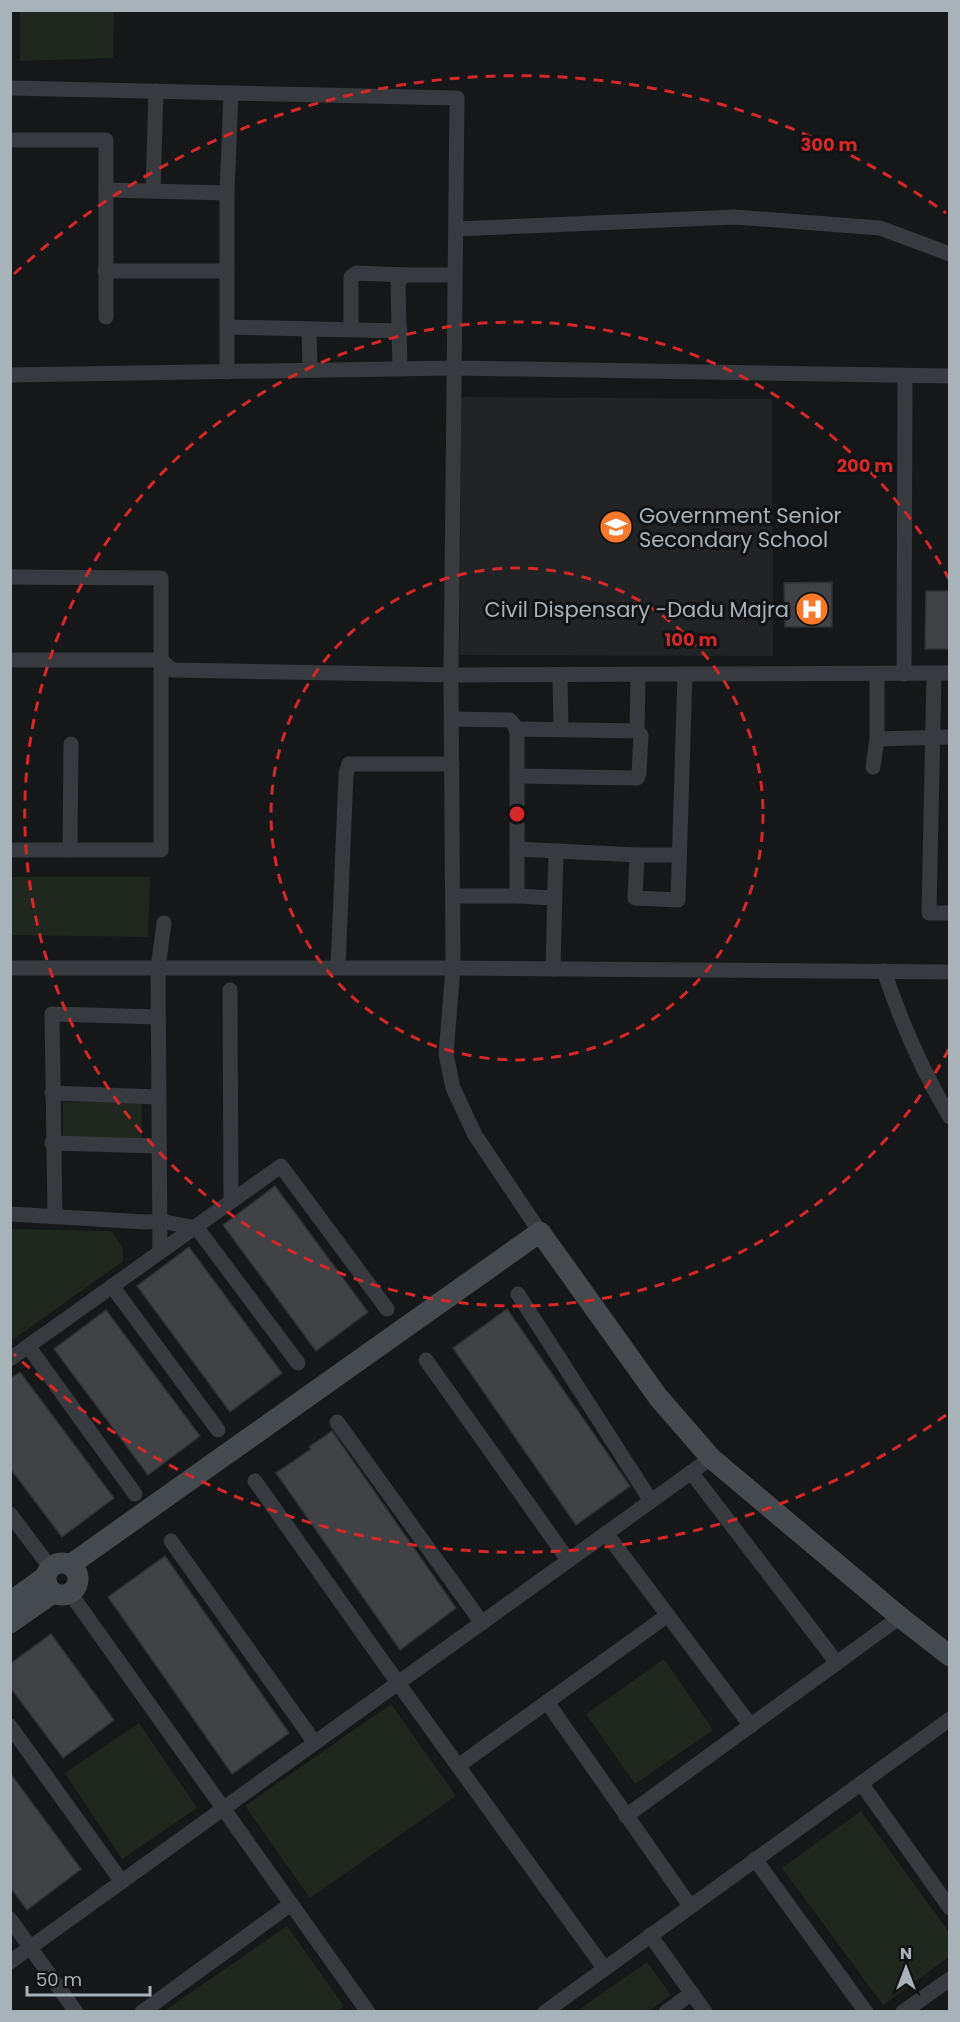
<svg xmlns="http://www.w3.org/2000/svg" width="960" height="2022" font-family="Poppins,sans-serif">
<style>
.built{fill:#222325}
.green{fill:#1f271e}
.building{fill:#404245;stroke:#303134;stroke-width:1.5}
.lines{fill:none;stroke-linecap:round;stroke-linejoin:round}
.street{stroke:#373a3e;stroke-width:15}
.secondary{stroke:#454a4e;stroke-width:21}
.ring{fill:none;stroke:#d62828;stroke-width:3;stroke-dasharray:10 8}
.labels{text-anchor:middle;dominant-baseline:central;stroke-width:6;stroke-linejoin:round;paint-order:stroke}
.poi-label{font-size:21px;fill:#a7b2b9;stroke:#111213;text-anchor:start}
.centre{fill:#d62828;stroke:#111213;stroke-width:3}
.ring-label{font-size:18px;text-anchor:middle;font-weight:bold;fill:#d62828;stroke:#111213;stroke-width:6;stroke-linejoin:round;paint-order:stroke}
</style>
<rect width="100%" height="100%" fill="#161718"/>
<polygon class="built" points="461,397 772,399 773,656 460,655"/>
<g class="green">
<polygon points="20,11 114,11 113,58 20,61"/>
<polygon points="11,877 150,877 148,937 11,935"/>
<polygon points="63,1102 142,1103 142,1138 63,1137"/>
<path d="M 11,1229 L 111,1231 C 120,1241 124,1248 123,1261 L 11,1341 Z"/>
<polygon points="664,1659 713,1730 635,1784 586,1714"/>
<polygon points="391,1704 456,1796 310,1898 245,1806"/>
<polygon points="139,1723 197,1808 122,1859 65,1773"/>
<polygon points="861,1811 949,1932 949,1957 883,2005 782,1868"/>
<polygon points="287,1926 344,2006 337,2012 164,2011"/>
<polygon points="647,1962 671,1995 649,2011 577,2011"/>
</g>
<g class="building">
<polygon points="832,582 832,627 785,627 784,583"/>
<polygon points="926,591 950,591 950,649 925,649"/>
<polygon points="275,1186 368,1312 316,1351 223,1225"/>
<polygon points="189,1247 282,1373 230,1412 137,1286"/>
<polygon points="507,1309 630,1486 576,1525 453,1348"/>
<polygon points="106,1310 200,1436 148,1475 54,1349"/>
<polygon points="20,1372 114,1498 62,1537 10,1468 10,1379"/>
<polygon points="332,1431 456,1608 400,1650 276,1473 311,1449 309,1447"/>
<polygon points="165,1556 289,1733 232,1774 108,1597"/>
<polygon points="51,1634 114,1720 63,1758 10,1687 10,1664"/>
<polygon points="10,1773 81,1869 27,1910 10,1887"/>
</g>
<g class="lines">
<g class="street">
<polyline points="10,88 457,98 451,675 453,968 446,1054 453,1088 475,1135 540,1232"/>
<polyline points="10,140 106,140 106,317"/>
<polyline points="106,190 227,193"/>
<polyline points="153,191 156,91"/>
<polyline points="456,229 735,217 880,228 950,254"/>
<polyline points="105,271 227,271"/>
<polyline points="227,327 400,331"/>
<polyline points="309,329 310,370"/>
<polyline points="351,329 351,277 356,273 406,275"/>
<polyline points="400,369 398,284 400,279 406,275 455,275"/>
<polyline points="227,372 227,193 231,93"/>
<polyline points="10,375 454,368 950,376"/>
<polyline points="10,577 161,578 161,850 10,850"/>
<polyline points="10,660 161,660 172,670 451,675 950,673"/>
<polyline points="934,673 929,913 950,913"/>
<polyline points="904,674 905,376"/>
<polyline points="560,675 561,729"/>
<polyline points="452,719 510,720 515,726 517,734 517,896"/>
<polyline points="516,729 637,731 641,735 639,774 637,778 517,776"/>
<polyline points="637,731 638,675"/>
<polyline points="877,739 950,737"/>
<polyline points="873,767 877,739 877,674"/>
<polyline points="517,849 637,855 679,855"/>
<polyline points="70,850 71,744"/>
<polyline points="637,855 635,898 678,900 685,674"/>
<polyline points="453,896 517,896 554,898"/>
<polyline points="10,968 453,968 950,972"/>
<polyline points="338,968 346,774 349,764 452,764"/>
<polyline points="553,969 556,851"/>
<path d="M 884,971 C 901,1022 922,1071 950,1117"/>
<polyline points="230,990 231,1201"/>
<polyline points="52,1093 158,1097"/>
<polyline points="52,1143 158,1146"/>
<polyline points="10,1214 146,1222 160,1221 197,1228 298,1363"/>
<polyline points="55,1216 52,1014 158,1017"/>
<polyline points="160,1251 158,968 164,923"/>
<polyline points="112,1286 218,1430"/>
<polyline points="518,1294 651,1501"/>
<polyline points="28,1346 135,1494"/>
<polyline points="10,1359 281,1166 387,1309"/>
<polyline points="426,1360 568,1560"/>
<polyline points="337,1422 482,1623"/>
<polyline points="691,1472 837,1663"/>
<polyline points="255,1481 398,1683 604,1968"/>
<polyline points="10,1514 50,1567"/>
<polyline points="606,1533 751,1726"/>
<polyline points="171,1541 315,1743"/>
<polyline points="70,1593 368,2012"/>
<polyline points="547,1702 690,1906"/>
<polyline points="10,1726 122,1882"/>
<polyline points="458,1766 668,1615"/>
<polyline points="861,1783 950,1908"/>
<polyline points="626,1816 900,1617"/>
<polyline points="755,1859 866,2012"/>
<polyline points="10,1919 76,2012"/>
<polyline points="650,1935 705,2012"/>
<polyline points="10,1962 711,1458"/>
<polyline points="142,2012 291,1904"/>
<polyline points="545,2012 950,1719"/>
<polyline points="666,2012 692,1993"/>
<polyline points="903,2012 950,1979"/>
</g>
<g class="secondary">
<circle cx="62" cy="1579" r="16"/>
<polyline points="70,1565 540,1232 658,1397 711,1458 900,1617 950,1656"/>
<polyline points="10,1602 45,1577"/>
<polyline points="10,1623 53,1593"/>
</g>
</g>
<g class="ring">
<circle cx="517" cy="814" r="246"/>
<path d="M949 1049A492 492 0 1 1 949 579"/>
<path d="M946 1415A738 738 0 0 1 14 1354M14 274A738 738 0 0 1 946 213"/>
</g>
<defs>
<g id="school-disc" transform="scale(1.725)"><circle r="9.5" fill="#fc782b" stroke="#111213"/><path d="M0-5L7-2L0 1L-7-2ZM-4 1L0 2.5L4 1V4Q0 6-4 4Z" fill="#fff"/></g>
<g id="hospital-disc" transform="scale(1.725)"><circle r="9.5" fill="#fc782b" stroke="#111213"/><path d="M-5-5h3v3.5h4V-5h3V5h-3V1.5h-4V5h-3Z" fill="#fff"/></g>
</defs>
<g fill-rule="evenodd">
<use href="#school-disc" x="616" y="527"/>
<use href="#hospital-disc" x="812" y="609"/>
</g>
<g class="labels">
<g class="poi-label">
<text x="639" y="515">Government Senior<tspan x="639" dy="24">Secondary School</tspan></text>
<text x="789" y="609" text-anchor="end">Civil Dispensary -Dadu Majra</text>
</g>
</g>
<circle cx="517" cy="814" r="9" class="centre"/>
<g class="ring-label">
<text x="829" y="151">300 m</text>
<text x="865" y="472">200 m</text>
<text x="691" y="646">100 m</text>
</g>
<rect width="960" height="2022" fill="none" stroke="#a7b2b9" stroke-width="24"/>
<g transform="translate(906 1968)" stroke="#111213" stroke-width="4.5" paint-order="stroke">
<path d="M0-4.5L10 22L0 15L-10 22Z" fill="#a7b2b9"/>
<text y="-9" font-size="16" font-weight="bold" text-anchor="middle" fill="#a7b2b9">N</text>
</g>
<path d="M27 1986v9h123v-9" fill="none" stroke="#a7b2b9" stroke-width="3"/>
<text x="36" y="1986" font-size="18" fill="#a7b2b9" stroke="#111213" stroke-width="4.5" paint-order="stroke">50 m</text>
</svg>
